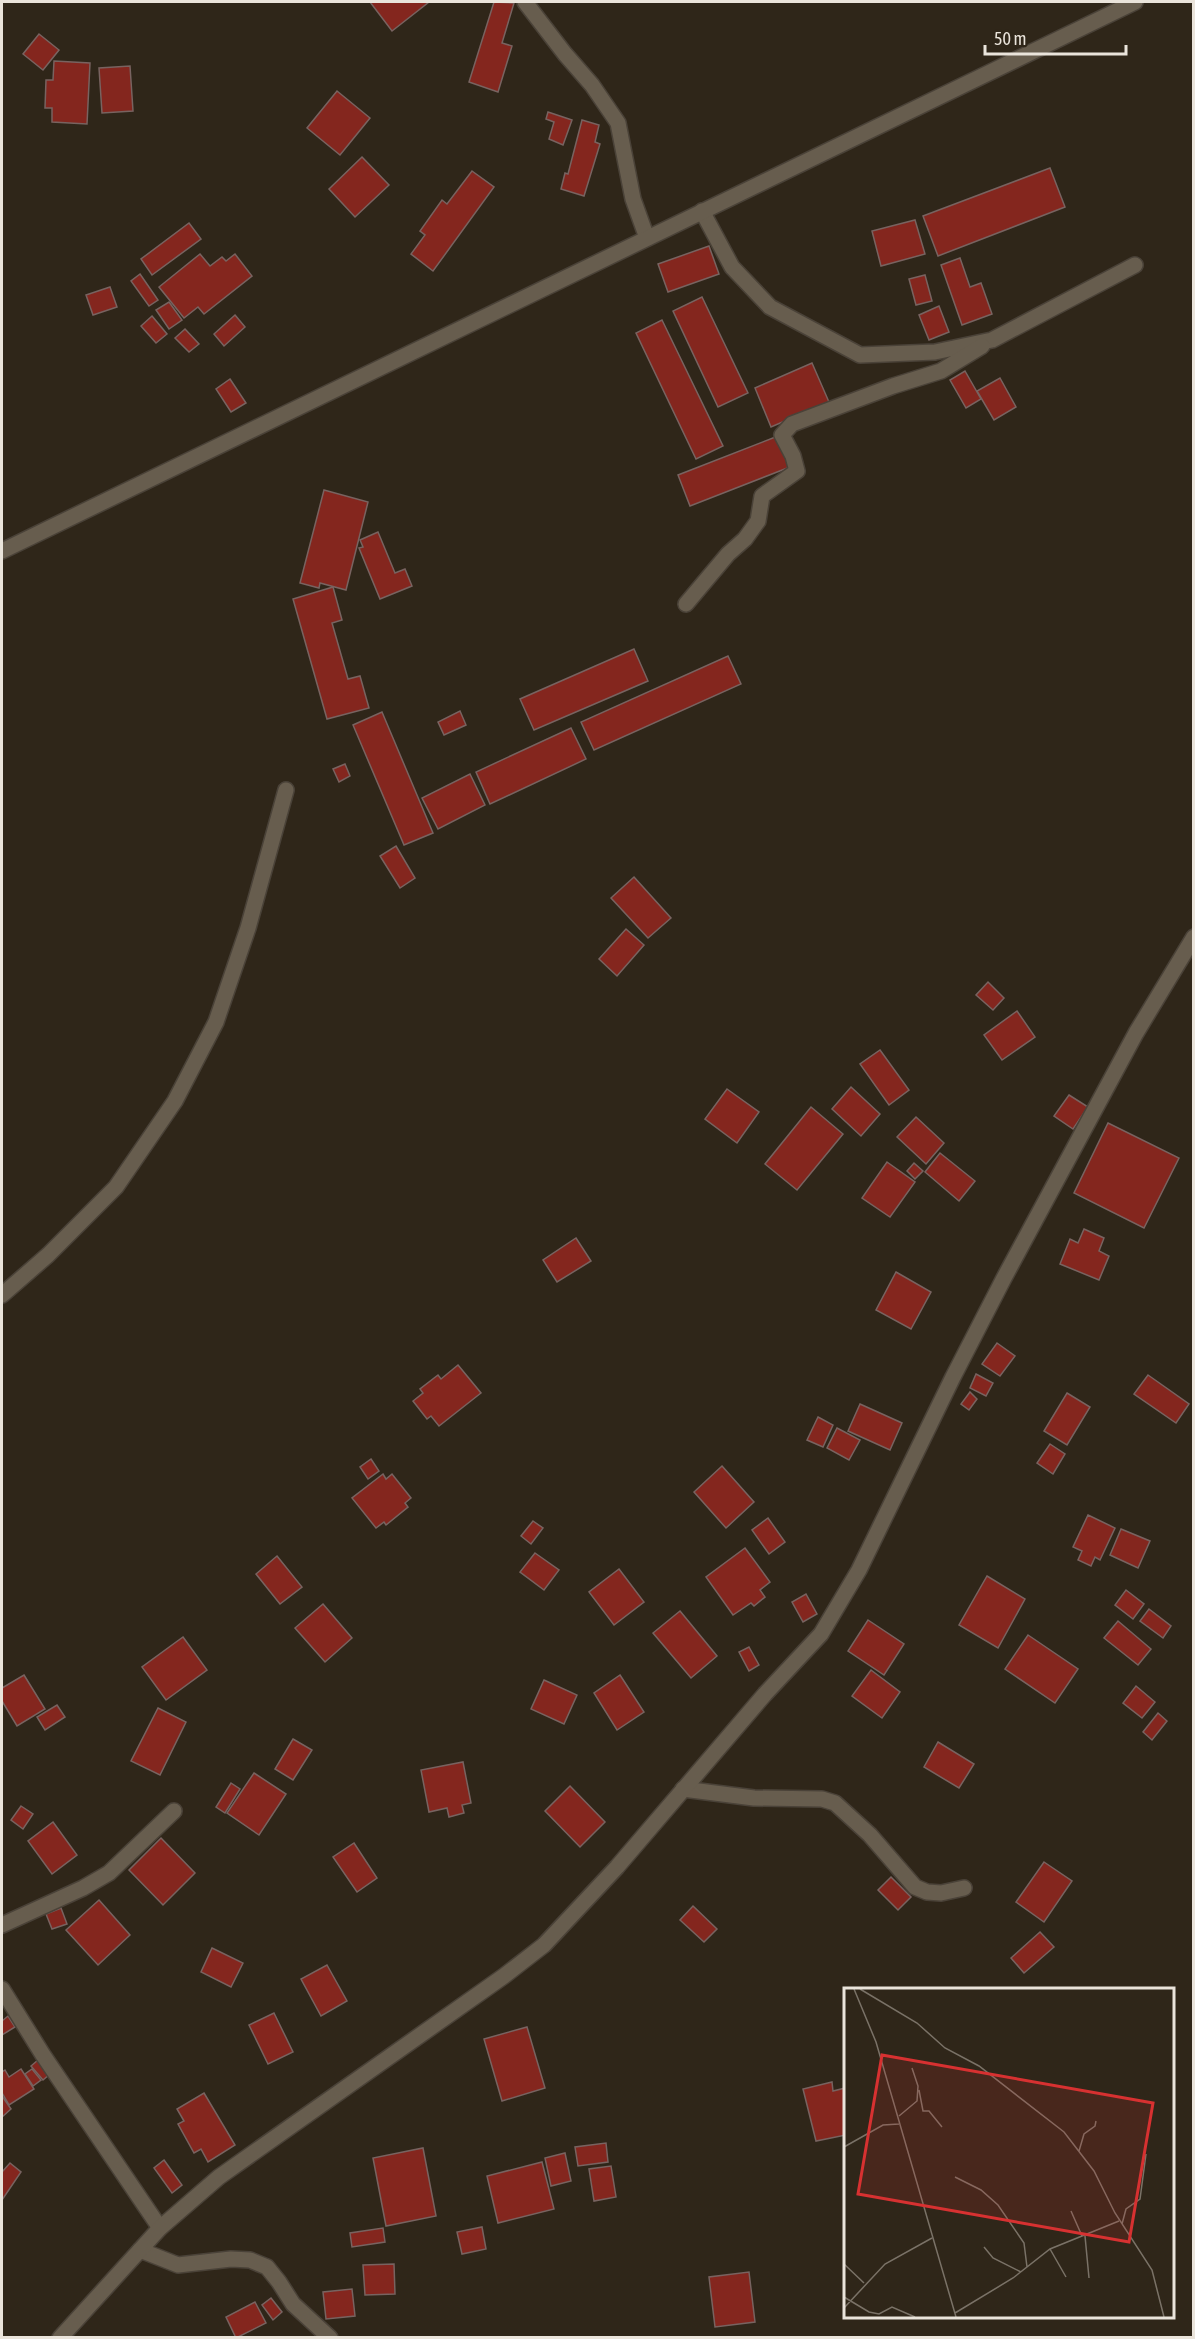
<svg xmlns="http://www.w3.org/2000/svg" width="1195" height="2339" font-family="'Asap Condensed',sans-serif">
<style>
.building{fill:#84261e;stroke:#786360;stroke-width:1.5}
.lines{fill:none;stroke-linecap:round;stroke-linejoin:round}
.street-casing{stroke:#4a4238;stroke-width:18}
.secondary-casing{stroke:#4a4238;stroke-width:18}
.street{stroke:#675d4e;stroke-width:15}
.secondary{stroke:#675d4e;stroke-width:15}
.inset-road{fill:none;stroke:#7a7267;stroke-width:1.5}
.view{fill:#d73131;fill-opacity:0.15;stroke:#d73131;stroke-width:3}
.inset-edge{fill:none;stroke:#eae4db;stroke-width:3}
</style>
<rect width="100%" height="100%" fill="#2f2619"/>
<g class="building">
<polygon points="370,2 429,2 392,31"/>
<polygon points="494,2 514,3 502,43 512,46 498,92 469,82"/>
<polygon points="39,34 59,50 43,70 23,54"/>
<polygon points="54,61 90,63 87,124 52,122 52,108 45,108 46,80 53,80"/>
<polygon points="130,66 133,111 102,113 99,68"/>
<polygon points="337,91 370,118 340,155 307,128"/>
<polygon points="548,112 572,120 563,145 549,139 554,122 546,119"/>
<polygon points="582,120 599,125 595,142 600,144 584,196 561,189 565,173 568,174"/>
<polygon points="362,157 389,185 355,217 329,189"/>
<polygon points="1050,168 1065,207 938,256 923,216"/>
<polygon points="472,171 494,187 433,271 411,254 425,235 420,231 442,200 447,204"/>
<polygon points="915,220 925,254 881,266 872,231"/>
<polygon points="189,223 201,239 152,275 141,259"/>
<polygon points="709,246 719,274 668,292 658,264"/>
<polygon points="200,254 210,266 222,257 226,261 235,254 252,276 204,314 198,307 184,318 159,287"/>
<polygon points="960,258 970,287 981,283 992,314 962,325 941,265"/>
<polygon points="140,274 158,300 149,306 131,281"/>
<polygon points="925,275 932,301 916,305 909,279"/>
<polygon points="110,287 117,307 93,315 86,295"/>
<polygon points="702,297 748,393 718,407 673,311"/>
<polygon points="169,302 182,320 169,329 156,310"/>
<polygon points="939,306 949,332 929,340 919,315"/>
<polygon points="235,315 245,327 224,346 214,334"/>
<polygon points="152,316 167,334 156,343 141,326"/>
<polygon points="662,320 723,446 696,459 636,333"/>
<polygon points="185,329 199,344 189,352 175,338"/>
<polygon points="812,363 829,402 771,427 755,388"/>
<polygon points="965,371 981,399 966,408 950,380"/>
<polygon points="1000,378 1016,407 994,420 977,391"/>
<polygon points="230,379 246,403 231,412 216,389"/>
<polygon points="778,436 790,467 690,506 678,475"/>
<polygon points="324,490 368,502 346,590 320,583 319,588 300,583"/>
<polygon points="378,532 395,573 405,569 412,586 380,599 359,548 363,547 360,540"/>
<polygon points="333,587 342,620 332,623 348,679 360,676 369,708 327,719 293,599"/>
<polygon points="634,649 648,681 534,730 520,699"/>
<polygon points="728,656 741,684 594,750 581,722"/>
<polygon points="460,711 466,725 444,735 438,722"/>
<polygon points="382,712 433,833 404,845 353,725"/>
<polygon points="571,728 586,759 490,804 476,772"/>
<polygon points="345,764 350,776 339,782 333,769"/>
<polygon points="470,774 485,805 438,829 422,798"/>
<polygon points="396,846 415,878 400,888 380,856"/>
<polygon points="634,877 671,918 648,938 611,898"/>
<polygon points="626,929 644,945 617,976 599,959"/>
<polygon points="988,982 1004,998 993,1010 976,995"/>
<polygon points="1017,1011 1035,1037 1002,1060 984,1035"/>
<polygon points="880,1050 909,1090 889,1105 860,1064"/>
<polygon points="851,1087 880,1114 861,1136 832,1109"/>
<polygon points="727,1089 759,1112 737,1143 705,1119"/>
<polygon points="1069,1095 1088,1107 1073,1129 1054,1116"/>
<polygon points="811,1107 843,1134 797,1190 765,1164"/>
<polygon points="916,1117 944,1143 926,1164 897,1137"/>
<polygon points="1108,1123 1179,1158 1144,1228 1074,1193"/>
<polygon points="940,1153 975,1181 959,1201 925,1172"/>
<polygon points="887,1162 915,1182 890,1217 862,1198"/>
<polygon points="914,1163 923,1171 915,1179 907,1171"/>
<polygon points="1084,1229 1104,1238 1099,1251 1109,1256 1099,1280 1060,1264 1070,1239 1078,1243"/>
<polygon points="576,1238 591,1261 557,1282 543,1260"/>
<polygon points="896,1272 931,1292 911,1329 876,1310"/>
<polygon points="997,1343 1015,1356 1000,1376 982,1364"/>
<polygon points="458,1365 481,1393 439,1426 431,1416 427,1419 413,1401 423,1393 420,1389 438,1375 441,1379"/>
<polygon points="976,1374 993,1383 986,1396 970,1388"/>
<polygon points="1148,1375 1189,1404 1176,1423 1134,1394"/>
<polygon points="970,1392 977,1399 969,1410 961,1404"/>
<polygon points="1067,1393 1090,1407 1067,1445 1044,1431"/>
<polygon points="860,1404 902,1423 890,1450 848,1431"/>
<polygon points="818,1417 833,1425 823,1447 807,1440"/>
<polygon points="837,1428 860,1440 849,1460 827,1448"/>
<polygon points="1050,1444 1065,1454 1053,1474 1037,1463"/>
<polygon points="371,1459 379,1471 368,1479 360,1467"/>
<polygon points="722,1466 754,1502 726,1528 694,1492"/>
<polygon points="383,1474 386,1479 392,1474 411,1498 405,1503 408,1507 386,1525 384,1522 376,1528 352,1498"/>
<polygon points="1088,1515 1115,1528 1100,1560 1095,1557 1091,1566 1078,1560 1082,1551 1073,1547"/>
<polygon points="768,1518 785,1542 769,1554 752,1530"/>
<polygon points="533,1521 543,1528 531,1544 521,1536"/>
<polygon points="1121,1529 1150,1541 1138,1568 1110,1555"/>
<polygon points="745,1548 770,1582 760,1590 765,1597 754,1606 751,1603 733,1615 706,1577"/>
<polygon points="535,1553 559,1570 544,1590 520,1572"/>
<polygon points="277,1556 302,1587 280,1604 256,1574"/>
<polygon points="619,1569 644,1602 614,1625 589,1592"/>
<polygon points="987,1576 1025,1599 998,1648 959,1625"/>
<polygon points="1126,1590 1144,1604 1133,1619 1115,1605"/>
<polygon points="806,1594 817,1614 803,1622 792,1602"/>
<polygon points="323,1604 352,1638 325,1662 295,1628"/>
<polygon points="1149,1609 1171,1626 1163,1638 1140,1621"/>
<polygon points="680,1611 717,1656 691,1678 653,1633"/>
<polygon points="868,1620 904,1644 884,1675 848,1651"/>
<polygon points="1118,1621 1151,1649 1138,1665 1104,1638"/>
<polygon points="1028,1635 1078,1669 1055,1703 1005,1669"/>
<polygon points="183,1637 207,1670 166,1700 142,1667"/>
<polygon points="749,1647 759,1665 749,1671 739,1652"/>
<polygon points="871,1670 900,1692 882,1718 852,1696"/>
<polygon points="24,1675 45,1709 17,1726 2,1701 2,1688"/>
<polygon points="620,1675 644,1712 617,1730 594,1693"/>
<polygon points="544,1680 577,1695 564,1724 531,1709"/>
<polygon points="1136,1686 1155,1702 1142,1718 1123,1703"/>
<polygon points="57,1705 65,1717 45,1730 37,1717"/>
<polygon points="158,1708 186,1722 160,1775 131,1761"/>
<polygon points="1158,1713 1167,1721 1152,1740 1143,1732"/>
<polygon points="293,1739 312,1750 293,1780 275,1769"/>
<polygon points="938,1742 974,1764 959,1788 924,1767"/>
<polygon points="463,1762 471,1803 462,1805 464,1813 449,1817 447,1808 429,1812 421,1770"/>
<polygon points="254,1773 286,1794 259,1835 227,1813"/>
<polygon points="231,1783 240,1789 225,1813 216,1807"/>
<polygon points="570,1786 605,1822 580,1847 545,1811"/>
<polygon points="21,1806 33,1814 23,1829 11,1820"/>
<polygon points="53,1822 77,1855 52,1874 28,1841"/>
<polygon points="161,1838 195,1873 163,1905 129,1870"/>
<polygon points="354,1843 377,1878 357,1892 333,1857"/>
<polygon points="1044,1862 1072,1881 1044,1922 1016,1902"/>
<polygon points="891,1877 911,1897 898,1910 878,1890"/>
<polygon points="99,1900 130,1935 98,1965 66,1930"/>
<polygon points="693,1906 717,1929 704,1942 680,1920"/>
<polygon points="61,1908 67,1924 52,1929 46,1914"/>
<polygon points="1040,1932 1054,1947 1024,1973 1011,1958"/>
<polygon points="212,1948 243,1963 231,1987 201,1972"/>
<polygon points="327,1965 347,2001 321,2016 301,1979"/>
<polygon points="274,2013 293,2052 268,2064 249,2025"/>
<polygon points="8,2016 15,2027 2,2035 2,2021"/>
<polygon points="527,2027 545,2088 502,2101 484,2039"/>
<polygon points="38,2060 50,2074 43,2080 31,2066"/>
<polygon points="21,2069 34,2089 9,2105 2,2093 2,2072 5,2070 9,2077"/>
<polygon points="32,2069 41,2080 33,2086 25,2074"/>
<polygon points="832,2082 833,2091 845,2088 846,2135 816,2141 803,2089"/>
<polygon points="204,2093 235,2145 208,2162 201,2149 194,2153 178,2124 184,2121 177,2109"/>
<polygon points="2,2096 11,2109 2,2117"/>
<polygon points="606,2143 608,2162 578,2166 575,2147"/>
<polygon points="423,2148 436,2216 386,2226 373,2158"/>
<polygon points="565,2153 571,2181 551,2186 545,2158"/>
<polygon points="164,2160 182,2185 172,2193 154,2168"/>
<polygon points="542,2162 554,2209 498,2223 487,2176"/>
<polygon points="10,2163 21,2172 2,2200 2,2172"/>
<polygon points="611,2166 616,2197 594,2201 589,2169"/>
<polygon points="482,2227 486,2249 462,2254 457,2232"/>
<polygon points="383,2228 385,2242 352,2247 350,2233"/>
<polygon points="394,2264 395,2294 365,2295 363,2265"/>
<polygon points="749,2272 755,2322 715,2327 709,2277"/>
<polygon points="352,2289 355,2316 326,2319 323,2292"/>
<polygon points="271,2298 282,2312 273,2320 262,2305"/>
<polygon points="255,2302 266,2323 236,2338 226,2317"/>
</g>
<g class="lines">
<g class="street-casing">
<g id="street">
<polyline points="525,2 565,54 592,85 618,123 633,199 647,238"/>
<polyline points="702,211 732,267 770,307 860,355 935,352 992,340 1135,265"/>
<polyline points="686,604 728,554 745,539 758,521 762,496 797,471 793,456 782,435 792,424 893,386 941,371 982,346"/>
<polyline points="2,1295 48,1255 116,1187 175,1101 216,1022 248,928 286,790"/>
<polyline points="683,1789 754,1798 822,1799 835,1803 870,1835 915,1887 927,1892 941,1893 964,1888"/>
<polyline points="2,1925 83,1888 109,1873 174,1811"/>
<polyline points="2,1989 43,2055 160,2228"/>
<polyline points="140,2250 178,2265 231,2259 250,2260 267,2267 279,2282 293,2304 330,2338"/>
<polyline points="60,2338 160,2228 219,2177 504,1976 544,1945 617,1867 765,1694 821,1634 859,1570 953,1377 1004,1278 1136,1033 1194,937"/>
</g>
</g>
<g class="secondary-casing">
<polyline id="secondary" points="2,551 1135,2"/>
</g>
<use href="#street" class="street"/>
<use href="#secondary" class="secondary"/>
</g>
<g transform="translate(844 1988)">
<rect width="330" height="330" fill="#2f2619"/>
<path class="inset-road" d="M 10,1 L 32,54 L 112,329M 16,1 L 73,35 L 101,60 L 135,78 L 220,144 L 250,183 L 271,225 L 308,282 L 320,329M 75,102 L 79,123 L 85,123 L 98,139M 55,128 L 73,113 L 74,98 L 68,80M 0,159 L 39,137 L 55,136M 235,163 L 240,146 L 251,138 L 252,133M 111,189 L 137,202 L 154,217 L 180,255 L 183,279M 227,223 L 238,248M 278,236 L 282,221 L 296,211 L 302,166M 241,248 L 245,290M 140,259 L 149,270 L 177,284M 206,261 L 222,289M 0,276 L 20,295M 0,309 L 25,324 L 35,326 L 48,319 L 71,329M 0,320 L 41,276 L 88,250M 111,325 L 169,290 L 206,261 L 275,233"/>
<path class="view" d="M 38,67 L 309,115 L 285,254 L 14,206 Z"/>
<rect width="330" height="330" class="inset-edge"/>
</g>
<rect width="1195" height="2339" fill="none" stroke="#eae4db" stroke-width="6"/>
<path d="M985 45v9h141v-9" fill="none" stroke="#eae4db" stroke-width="3"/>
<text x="994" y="45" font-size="18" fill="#eae4db" stroke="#2f2619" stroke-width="4.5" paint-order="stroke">50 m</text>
</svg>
